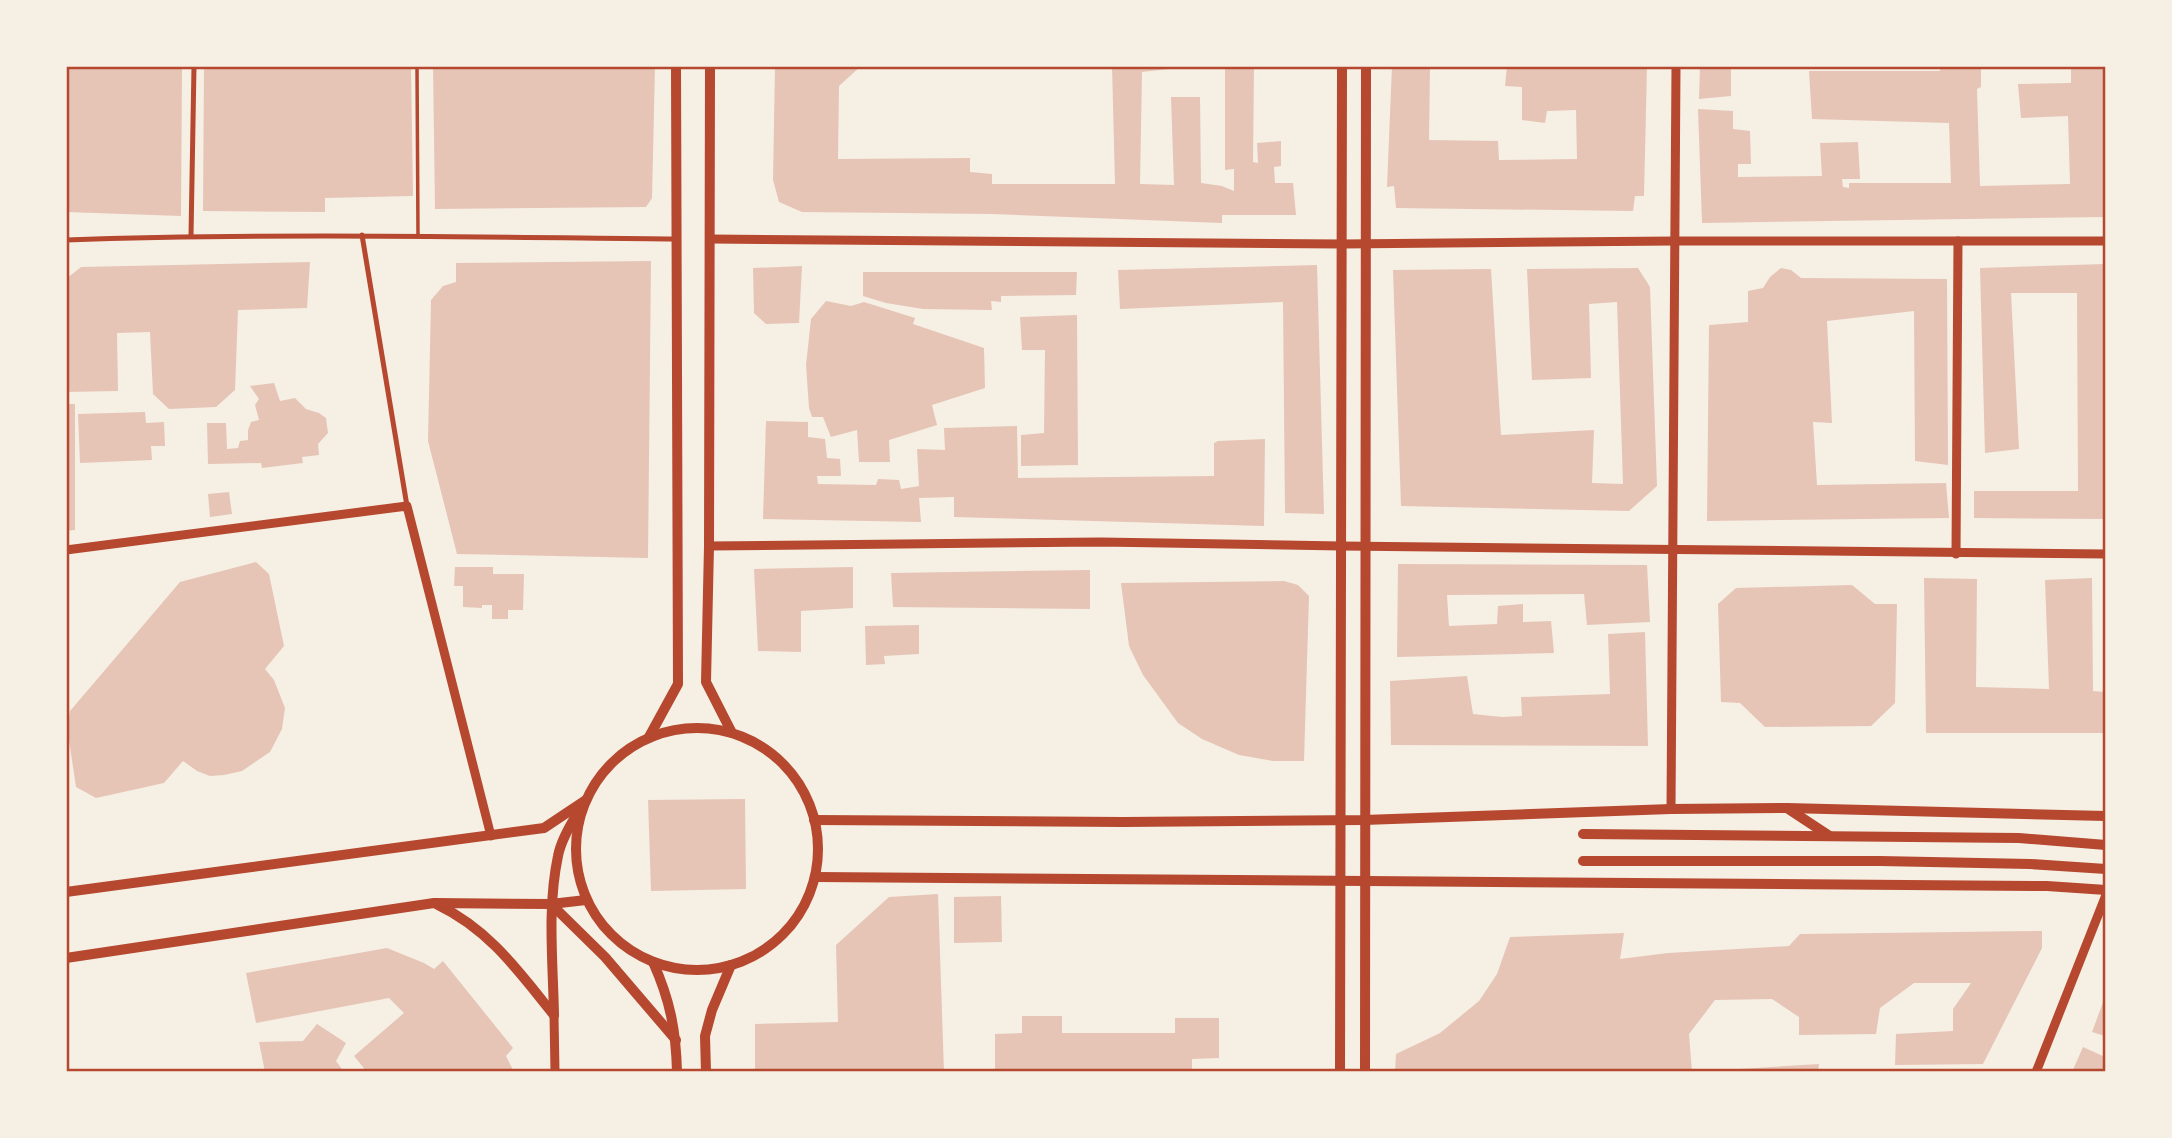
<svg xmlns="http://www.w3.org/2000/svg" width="2172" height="1138" font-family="'PT Sans Narrow',sans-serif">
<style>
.building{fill:#e6c5b7}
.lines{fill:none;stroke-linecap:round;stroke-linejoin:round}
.service{stroke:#b5482f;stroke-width:3.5}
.pedestrian{stroke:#b5482f;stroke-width:5}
.tertiary{stroke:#b5482f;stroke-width:9}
.secondary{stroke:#b5482f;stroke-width:10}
.primary{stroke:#b5482f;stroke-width:10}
.neatline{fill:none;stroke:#b5482f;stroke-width:2.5}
</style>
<rect width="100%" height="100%" fill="#f6efe4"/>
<g class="building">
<polygon points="67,66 182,66 181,216 66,212"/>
<polygon points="204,66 411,66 413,196 325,198 325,212 203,211"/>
<polygon points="433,66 655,66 652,198 646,207 435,209"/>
<polygon points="775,66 861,66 839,86 838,159 970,158 970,172 992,174 992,184 1115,184 1112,66 1178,66 1178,68 1142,72 1140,184 1174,185 1171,97 1200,97 1201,183 1222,186 1234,191 1234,169 1225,170 1225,66 1254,66 1253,162 1258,163 1257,143 1281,141 1281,166 1274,167 1275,183 1293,183 1296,215 1222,215 1222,223 992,214 802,212 779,202 773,180"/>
<polygon points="1392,66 1430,66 1429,140 1498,141 1499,160 1577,159 1576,110 1547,111 1545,123 1522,120 1522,87 1505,86 1507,66 1647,66 1644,196 1635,196 1633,211 1396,208 1394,186 1387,187"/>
<polygon points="1700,66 1731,66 1731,96 1699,99"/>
<polygon points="1940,66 1981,66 1981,87 1977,89 1980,186 2070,184 2068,116 2021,118 2018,84 2071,83 2071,66 2105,66 2105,217 1702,223 1698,109 1733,111 1733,129 1750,131 1751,164 1738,164 1738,177 1822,176 1820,143 1858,142 1860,179 1842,179 1843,187 1849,188 1849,183 1951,183 1949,123 1812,119 1809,71 1940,71"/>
<polygon points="651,261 648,558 457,554 428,441 431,300 443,286 456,282 456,263"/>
<polygon points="310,262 307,308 238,310 235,390 216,407 169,409 153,394 150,332 117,333 118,391 66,392 66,279 81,267"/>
<polygon points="2105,264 2105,519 1974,518 1974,491 2078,491 2077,293 2011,293 2019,449 1985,453 1980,268"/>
<polygon points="1317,265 1324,514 1285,513 1283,302 1120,309 1118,270"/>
<polygon points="802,266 799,323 766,324 754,313 753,268"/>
<polygon points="1638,268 1650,287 1657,486 1629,511 1401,506 1393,270 1491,269 1501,435 1594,430 1592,483 1623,484 1617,302 1589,304 1591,378 1532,380 1527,269"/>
<polygon points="1781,268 1791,270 1801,278 1947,279 1948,465 1915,461 1914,311 1827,321 1832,423 1813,422 1817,485 1946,483 1949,518 1707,521 1709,325 1748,322 1748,291 1763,288 1770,277"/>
<polygon points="863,272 1077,272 1076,295 1001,296 1001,302 991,301 992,310 923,309 886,303 863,296"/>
<polygon points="826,301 851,306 864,302 915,318 913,324 984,348 985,388 932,405 937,425 889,440 890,462 859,462 857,430 831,437 823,417 812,417 809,408 806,365 811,319"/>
<polygon points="1077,315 1078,465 1021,466 1021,435 1044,433 1045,350 1022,350 1020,317"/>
<polygon points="274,383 280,401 295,398 306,409 319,413 326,418 328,433 318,444 319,455 302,457 303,463 262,468 261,463 208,464 207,423 226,423 227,449 238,448 240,441 248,440 248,430 251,422 259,420 255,405 259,399 250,386"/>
<polygon points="66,404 75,404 75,530 66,531"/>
<polygon points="145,412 146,423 164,422 165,446 151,446 152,460 80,463 78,414"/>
<polygon points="766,421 808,422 808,437 825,439 827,458 840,459 841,476 817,476 818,484 876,485 878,479 899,480 901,489 919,486 917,449 945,450 944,428 1017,426 1018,478 1214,476 1214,443 1218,441 1265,439 1264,526 954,517 954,497 919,498 921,522 763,519"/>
<polygon points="229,492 232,514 210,517 208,494"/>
<polygon points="256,562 269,574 284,646 265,669 274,680 285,708 282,729 270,752 242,771 224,775 210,776 197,771 183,761 164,783 96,798 76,787 67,727 70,711 180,582"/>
<polygon points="1398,564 1647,565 1650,622 1587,625 1584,594 1447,595 1449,626 1497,624 1498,606 1523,604 1523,622 1551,621 1554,653 1397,657"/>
<polygon points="455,567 493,567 493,574 524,574 523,610 508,610 508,619 492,619 492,605 482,605 482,608 463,607 463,586 454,586"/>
<polygon points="853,567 853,608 801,611 801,652 758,651 754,569"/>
<polygon points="1090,570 1090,609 893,607 891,573"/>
<polygon points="1924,578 1977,579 1976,687 2049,689 2045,580 2092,578 2093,691 2105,692 2105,733 1926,733"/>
<polygon points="1284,581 1298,585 1309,596 1304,761 1273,761 1239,755 1202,739 1178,723 1143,675 1129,646 1121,583"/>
<polygon points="1852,585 1875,604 1897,604 1895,703 1871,726 1765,727 1740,703 1721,702 1718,604 1736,588"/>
<polygon points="919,625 919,654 884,656 885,664 866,665 865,626"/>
<polygon points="1645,632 1648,746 1391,745 1390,681 1467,676 1473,714 1502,717 1522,716 1521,697 1610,694 1608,634"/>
<polygon points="745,799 746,889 651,891 648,800"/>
<polygon points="938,894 944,1072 755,1072 755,1024 838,1022 836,945 889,897"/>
<polygon points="1001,896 1002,942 954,943 954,897"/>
<polygon points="2042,931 2042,948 1983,1064 1895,1065 1896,1034 1953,1031 1953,1009 1971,983 1914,983 1880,1008 1876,1034 1799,1035 1799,1017 1772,999 1715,1000 1689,1034 1692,1072 1395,1072 1396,1054 1440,1033 1479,1001 1497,974 1510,937 1624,933 1620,959 1668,953 1789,946 1800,934"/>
<polygon points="387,948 424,963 434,969 443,961 513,1048 506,1056 514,1072 367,1072 354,1056 404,1013 389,998 256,1023 246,973"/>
<polygon points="2105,997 2105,1036 2092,1032"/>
<polygon points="1022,1016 1062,1016 1062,1033 1175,1033 1175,1018 1219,1018 1219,1058 1192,1059 1192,1072 995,1072 995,1034 1022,1033"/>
<polygon points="317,1024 346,1043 336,1061 344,1072 265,1072 259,1042 303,1041"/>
<polygon points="2083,1047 2105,1057 2105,1072 2072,1072"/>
<polygon points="1819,1064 1818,1072 1740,1072 1740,1069"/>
</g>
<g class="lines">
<polyline class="service" points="417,66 418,236"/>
<g class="pedestrian">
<polyline points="362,235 407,506"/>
<polyline points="191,236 194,66"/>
<path d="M 66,240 C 270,233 473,237 676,239"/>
</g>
<g class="tertiary">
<polyline points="710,239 1342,244 1675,241 2106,241"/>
<polyline points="709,546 1101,542 1341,546 2106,554"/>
<polyline points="66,550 407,506 491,836"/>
<polyline points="1956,554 1958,241"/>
<polyline points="1671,809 1676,66"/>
<polyline points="554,1015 555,1072"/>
<polyline points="2036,1072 2106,895"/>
</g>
<g class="secondary">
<polyline points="1340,1072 1342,66"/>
<polyline points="1365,1072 1366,66"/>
</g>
<g class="primary">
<polyline points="710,66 709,546 706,682 732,733"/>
<circle cx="697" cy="849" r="121"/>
<polyline points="649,737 678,684 676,66"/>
<polyline points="1787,808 1828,835"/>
<polyline points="814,820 1123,822 1364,820 1671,809 1787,808 2106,816"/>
<polyline points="1583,834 2019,838 2106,845"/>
<polyline points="1583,861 1880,861 2030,864 2106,869"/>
<path d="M 815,877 C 1225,880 1636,886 2047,886 L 2106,890"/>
<polyline points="66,892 544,828 586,800"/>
<polyline points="551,904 605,957 676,1040"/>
<path d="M 438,905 C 490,930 519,972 554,1015"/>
<polyline points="66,958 434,903 551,904 586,900"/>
<path d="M 653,962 C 670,1000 676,1030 677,1072"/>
<path d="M 554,1015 C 553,962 547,908 558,856 C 561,840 570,825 579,811"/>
<polyline points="706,1072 705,1036 712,1010 731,965"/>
</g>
</g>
<rect width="2172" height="1138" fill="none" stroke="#f6efe4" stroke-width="136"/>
<rect x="68" y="68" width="2036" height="1002" class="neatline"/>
</svg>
